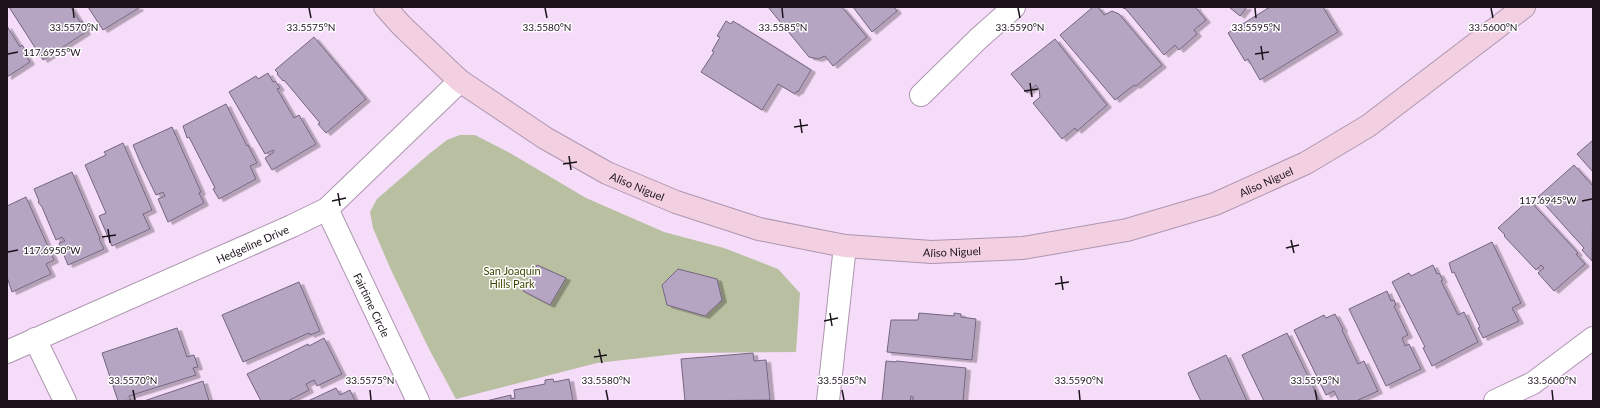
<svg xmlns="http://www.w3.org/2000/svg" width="1600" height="408" font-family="Lato,sans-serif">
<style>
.green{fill:#b9bfa1}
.building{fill:#b5a5c3;stroke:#746580;filter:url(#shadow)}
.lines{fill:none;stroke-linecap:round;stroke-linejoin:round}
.street-casing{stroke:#ad96b0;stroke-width:24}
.secondary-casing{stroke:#ad96b0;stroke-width:24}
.street{stroke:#fff;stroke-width:22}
.secondary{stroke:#f3d0e1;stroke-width:22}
.ticks{fill:none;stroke:#1c131d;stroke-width:1.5}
.labels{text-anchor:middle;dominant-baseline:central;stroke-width:3;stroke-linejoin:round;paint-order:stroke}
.street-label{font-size:11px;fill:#1c131d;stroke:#fff}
.park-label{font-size:11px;fill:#3f4600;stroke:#fff}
.ticks-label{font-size:10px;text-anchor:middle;fill:#1c131d;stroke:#fff;stroke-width:3;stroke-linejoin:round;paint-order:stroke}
</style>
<defs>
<filter id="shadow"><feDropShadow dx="4.5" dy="2.5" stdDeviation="0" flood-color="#0004"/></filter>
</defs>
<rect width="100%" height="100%" fill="#f5dcf8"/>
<polygon class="green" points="460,135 475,135 510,153 586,198 664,232 724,248 778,269 800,293 796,352 685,353 597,363 456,399 429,349 391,270 373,228 370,212 377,199 429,154 447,140"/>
<g class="building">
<polygon points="9,7 71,7 80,22 82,21 86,27 84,28 86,32 43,60"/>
<polygon points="88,7 138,7 139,8 103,30"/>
<polygon points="768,7 842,7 867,37 833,66 825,56 818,59 809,57"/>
<polygon points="853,7 894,7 897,11 872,32"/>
<polygon points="1093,7 1098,7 1104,15 1112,11 1119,14 1162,65 1136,86 1134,85 1115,100 1060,35"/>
<polygon points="1123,7 1197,7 1196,8 1206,20 1194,30 1197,34 1179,50 1175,45 1164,55 1125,8 1124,9"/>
<polygon points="1229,7 1247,7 1240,16"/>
<polygon points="1270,7 1323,7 1338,32 1260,80 1248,59 1245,61 1228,33"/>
<polygon points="726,21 731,24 733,21 811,70 798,92 797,91 795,94 778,84 762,110 701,72 714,52 712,51 720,37 717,36"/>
<polygon points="7,26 20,47 22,45 26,51 24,52 30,62 7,77"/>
<polygon points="314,37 366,99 326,133 318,124 320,123 284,80 283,81 277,74 278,73 275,70"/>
<polygon points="1055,39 1107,105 1077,131 1075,128 1062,139 1033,103 1040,97 1039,89 1036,85 1027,93 1011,74"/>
<polygon points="268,73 273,82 275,81 280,88 277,89 294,118 299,115 316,144 272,170 265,158 274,152 273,150 265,154 229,92 256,76 258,79"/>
<polygon points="226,104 247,146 248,145 257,163 250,166 256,179 219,199 213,189 215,188 189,137 187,138 183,126"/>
<polygon points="172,127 201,192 199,193 204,203 168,222 158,199 165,196 163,192 156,195 141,164 133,145"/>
<polygon points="1593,140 1593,172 1577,154"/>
<polygon points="123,143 152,210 143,214 150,229 112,246 99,216 106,213 85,165 106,155 104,152"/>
<polygon points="1574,165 1593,186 1592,261 1582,250 1584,248 1538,197"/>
<polygon points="72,172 100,238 99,239 104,249 68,265 59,243 65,241 62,237 56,240 42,207 38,202 39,201 34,189"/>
<polygon points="26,197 54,260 46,264 51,274 12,292 7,277 7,206"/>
<polygon points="1529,200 1578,253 1576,254 1585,264 1554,291 1538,273 1544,268 1541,265 1536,270 1504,236 1505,235 1498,228"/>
<polygon points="1492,242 1521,303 1512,308 1519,321 1483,338 1478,328 1480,327 1454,272 1452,273 1449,263"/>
<polygon points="537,265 566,278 550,305 523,291"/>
<polygon points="1433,265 1437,274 1439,273 1443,280 1441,281 1458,315 1464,312 1478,342 1432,366 1423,348 1425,347 1392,282 1409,273 1411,276"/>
<polygon points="678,269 717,279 722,300 705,316 667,305 662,285"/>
<polygon points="299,282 320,331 310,335 309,333 243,362 222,315"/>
<polygon points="1387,291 1391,301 1394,300 1396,305 1394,306 1408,335 1402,338 1405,346 1409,344 1421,369 1386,386 1349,309"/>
<polygon points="919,313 954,316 954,313 961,314 961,317 976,319 972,360 887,352 891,320 918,320"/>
<polygon points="1335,314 1343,329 1342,330 1358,364 1364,361 1378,391 1356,401 1339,401 1334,391 1326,395 1294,330 1324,315 1326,318"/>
<polygon points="177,328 187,357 194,355 198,367 193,368 196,375 129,396 131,400 118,401 102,353"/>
<polygon points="1287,333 1320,401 1264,401 1247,366 1242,355"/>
<polygon points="324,338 342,374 317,386 314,380 306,384 309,390 288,401 261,401 247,374 308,344 309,346"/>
<polygon points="753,353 754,361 766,360 770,400 685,401 681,359"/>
<polygon points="1226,355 1247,401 1201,401 1193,385 1188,373"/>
<polygon points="886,361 896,362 896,361 966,368 963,401 913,401 913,397 911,396 910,401 882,401"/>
<polygon points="553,379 554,382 569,379 573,401 486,401 511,395 511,399 515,398 514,390 545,384 545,380"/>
<polygon points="203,381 209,401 144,401"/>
<polygon points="336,388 340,395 350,390 355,401 308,401"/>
</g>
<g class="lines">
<g class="street-casing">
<g id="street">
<polyline points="921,95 978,39 1014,7"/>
<path id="s1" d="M 327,209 L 418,401"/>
<polyline points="35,339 65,401"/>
<path id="s2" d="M 7,352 L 292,226 L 327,209 L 460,81"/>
<polyline points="828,401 845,246"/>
<polyline points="1495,401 1533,383 1593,338"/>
</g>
</g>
<g class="secondary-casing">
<g id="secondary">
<path id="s3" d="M 385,7 L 402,26 L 460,81 L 545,138 L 607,173 L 676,202 L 759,229 L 845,246 L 932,252 L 1023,248 L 1127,230 L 1215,204 L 1306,163 L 1368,126 L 1524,7"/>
</g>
</g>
<use href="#street" class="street"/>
<use href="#secondary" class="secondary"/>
</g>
<path class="ticks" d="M 73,8 L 74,18M 309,8 L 311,18M 545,8 L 547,18M 782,8 L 783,18M 1018,8 L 1020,18M 1255,8 L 1256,18M 1491,8 L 1493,18M 1261,46 L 1263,60M 8,54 L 18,52M 1255,54 L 1269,52M 1030,83 L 1032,97M 1024,91 L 1038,89M 800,119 L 802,133M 794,127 L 808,125M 569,156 L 571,170M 563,164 L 577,162M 338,193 L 340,206M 332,201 L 346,198M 1582,201 L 1592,199M 108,229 L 110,243M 102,237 L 116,235M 1291,240 L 1294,253M 1286,248 L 1299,245M 8,252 L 18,250M 1061,276 L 1063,290M 1055,284 L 1069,282M 830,313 L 832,326M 824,321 L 838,318M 599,349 L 602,363M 594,357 L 607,355M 133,390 L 135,400M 370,390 L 371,400M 606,390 L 608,400M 842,390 L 844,400M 1079,390 L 1080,400M 1315,390 L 1317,400M 1552,390 L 1553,400"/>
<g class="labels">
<g class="street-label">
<text stroke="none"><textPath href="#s3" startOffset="960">Aliso Niguel</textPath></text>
<text stroke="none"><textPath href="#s3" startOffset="312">Aliso Niguel</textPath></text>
<text stroke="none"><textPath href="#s2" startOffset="268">Hedgeline Drive</textPath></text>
<text stroke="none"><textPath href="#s3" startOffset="636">Aliso Niguel</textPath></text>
<text stroke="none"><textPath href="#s1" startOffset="106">Fairtime Circle</textPath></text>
</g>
<g class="park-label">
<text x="512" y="270">San Joaquin<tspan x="512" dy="13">Hills Park</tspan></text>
</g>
</g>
<g class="ticks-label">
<text x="74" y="31">33.5570°N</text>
<text x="311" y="31">33.5575°N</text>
<text x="547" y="31">33.5580°N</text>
<text x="783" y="31">33.5585°N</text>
<text x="1020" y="31">33.5590°N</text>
<text x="1256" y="31">33.5595°N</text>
<text x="1493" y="31">33.5600°N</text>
<text x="52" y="56">117.6955°W</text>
<text x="1548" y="204">117.6945°W</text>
<text x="52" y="254">117.6950°W</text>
<text x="133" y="384">33.5570°N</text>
<text x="370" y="384">33.5575°N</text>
<text x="606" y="384">33.5580°N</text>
<text x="842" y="384">33.5585°N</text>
<text x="1079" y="384">33.5590°N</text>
<text x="1315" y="384">33.5595°N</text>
<text x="1552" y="384">33.5600°N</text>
</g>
<rect width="1600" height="408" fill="none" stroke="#1c131d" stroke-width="16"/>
</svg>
